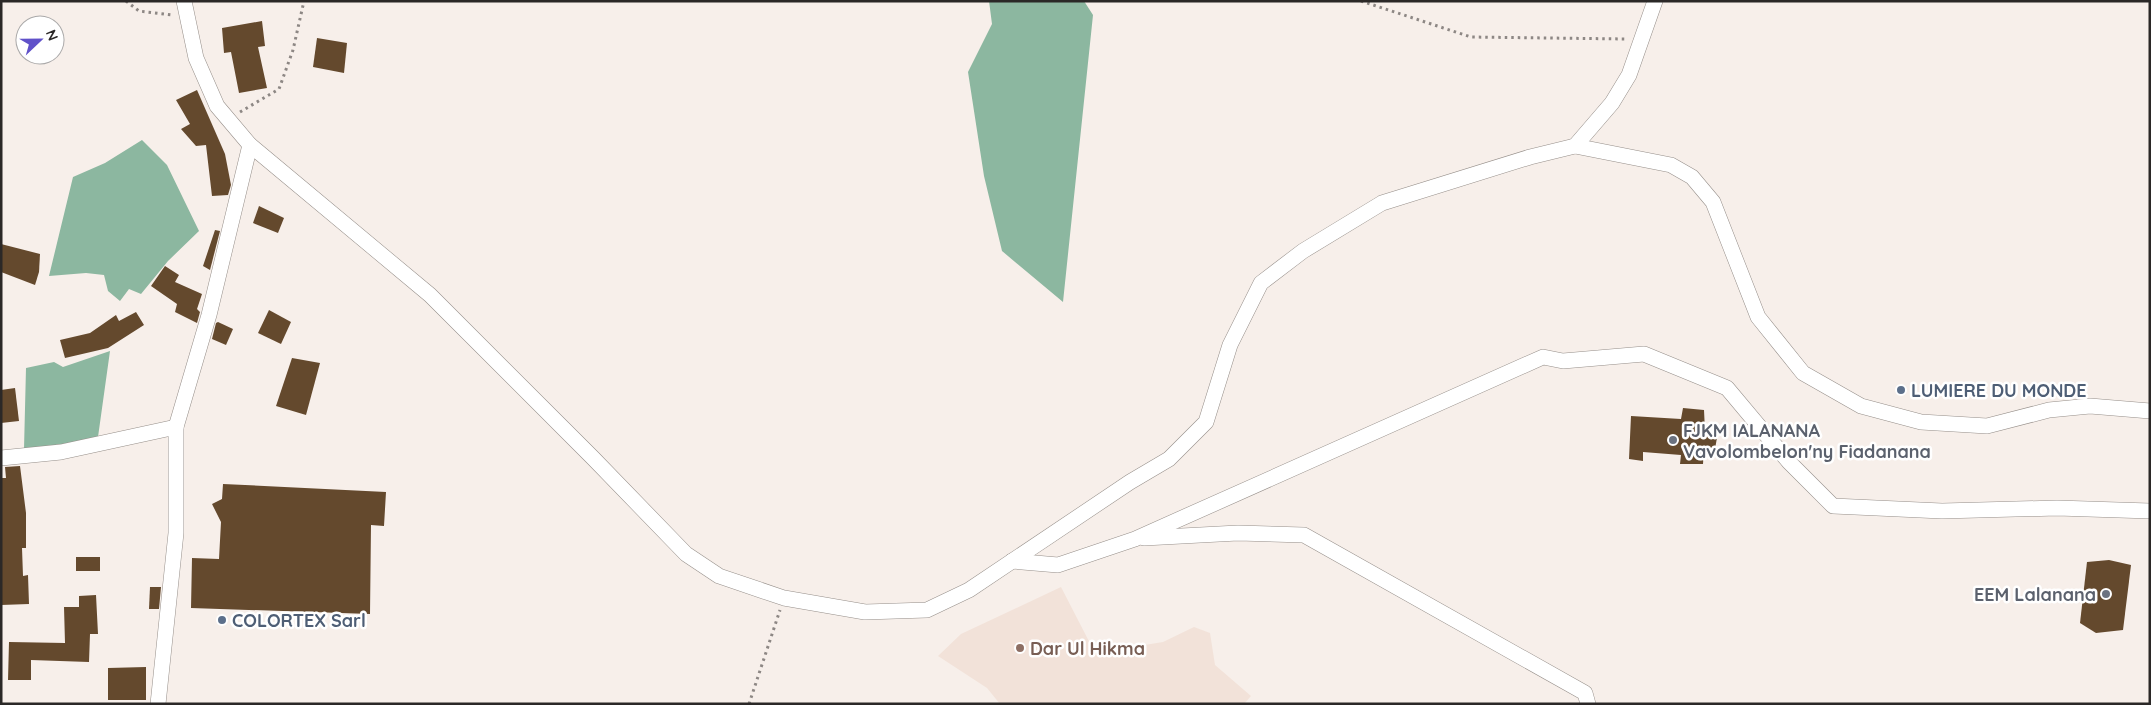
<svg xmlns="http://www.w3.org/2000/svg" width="2151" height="705" font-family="Quicksand,sans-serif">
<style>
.built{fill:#f2e2d9}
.forest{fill:#8cb7a0}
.building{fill:#64492d}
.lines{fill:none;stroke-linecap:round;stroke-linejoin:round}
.minor-casing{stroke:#968f8a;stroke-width:16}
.path{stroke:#8d8784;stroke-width:3;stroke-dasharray:2.5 4;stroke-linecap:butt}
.minor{stroke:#fff;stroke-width:15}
.service-dot{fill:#5c6f8a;stroke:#fff;stroke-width:2}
.worship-dot{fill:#6b7280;stroke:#fff;stroke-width:2}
.education-dot{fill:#8d6e63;stroke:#fff;stroke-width:2}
.labels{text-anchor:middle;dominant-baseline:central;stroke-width:5;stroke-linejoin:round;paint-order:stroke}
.service-label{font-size:18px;font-weight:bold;fill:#4e5e75;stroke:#fff;text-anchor:start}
.worship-label{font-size:18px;font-weight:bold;fill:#5b616d;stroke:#fff;text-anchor:start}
.education-label{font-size:18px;font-weight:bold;fill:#785e54;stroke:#fff;text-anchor:start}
</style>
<rect width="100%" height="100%" fill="#f7efea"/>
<polygon class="built" points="1061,587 1095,653 1163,642 1194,627 1210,633 1215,665 1251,696 1244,704 1000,704 987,688 938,656 961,634"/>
<g class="forest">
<polygon points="989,1 1084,1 1093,15 1063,302 1002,251 984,176 968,72 992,24"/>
<polygon points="142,140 167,165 199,231 168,261 141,294 129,289 120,301 108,291 104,275 86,273 49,276 73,177 105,163"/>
<polygon points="110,351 98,437 63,444 24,449 26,368 54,362 63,367"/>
</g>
<g class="building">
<polygon points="262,21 265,46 258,47 267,88 239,93 231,52 224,53 222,28"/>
<polygon points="317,38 347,43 344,73 313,67"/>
<polygon points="197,90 225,154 231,185 228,195 212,196 206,145 196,146 181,129 190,124 176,100"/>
<polygon points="259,206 284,218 278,233 253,223"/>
<polygon points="215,230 220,231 210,270 203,266"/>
<polygon points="1,244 40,254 39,272 35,285 1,272"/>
<polygon points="165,266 179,275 175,282 202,294 197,309 200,312 197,323 175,312 177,304 151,286"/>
<polygon points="269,310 291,322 281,344 258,333"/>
<polygon points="136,312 144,325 108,348 65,358 60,340 90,333 116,315 119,321"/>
<polygon points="218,322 233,329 226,345 212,339 216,323"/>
<polygon points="292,358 320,363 306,415 276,406"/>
<polygon points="15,388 19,421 1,423 1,390"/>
<polygon points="1683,408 1704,410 1705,431 1718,432 1715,449 1704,448 1703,464 1680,464 1681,455 1643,452 1643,461 1629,459 1631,416 1681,419"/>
<polygon points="20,466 26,513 26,548 22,548 23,576 28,575 29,604 1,605 1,478 6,478 5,467"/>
<polygon points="223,484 386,492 384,526 371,525 370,614 191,608 192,558 219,559 221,522 212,504 222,499"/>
<rect x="76" y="557" width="24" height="14"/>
<polygon points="2109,560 2131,565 2123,630 2096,633 2080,623 2087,562"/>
<polygon points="150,587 161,587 159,609 149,609"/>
<polygon points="96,595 98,634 90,634 89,662 31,660 31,680 8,680 9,642 65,643 64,607 79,607 79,596"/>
<polygon points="146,667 146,700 108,700 108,668"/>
</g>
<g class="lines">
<g class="minor-casing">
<g id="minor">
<polyline points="184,1 196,58 217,106 250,145 430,295 593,458 686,554 719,576 784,598 865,612 927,610 969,590 1130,482 1169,459 1206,422 1230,345 1261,283 1303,251 1382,203 1530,157 1575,146 1671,165 1692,177 1713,202 1758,317 1803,373 1861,406 1921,422 1987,426 2049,410 2090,406 2150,411"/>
<polyline points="1575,146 1612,103 1629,75 1655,1"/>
<polyline points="1,458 61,452 176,427"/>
<polyline points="1144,538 1238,533 1304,535 1585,693 1588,704"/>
<polyline points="1012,561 1058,565 1135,539 1543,357 1563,361 1644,354 1727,388 1789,462 1833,506 1942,511 2057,508 2150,511"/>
<polyline points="158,704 176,533 176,427 209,315 250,145"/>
</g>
</g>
<g class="path">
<polyline points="126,1 139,11 172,15"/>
<polyline points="1361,1 1471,37 1627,39"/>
<polyline points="240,112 279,89 293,50 304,1"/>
<polyline points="749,704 780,610"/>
</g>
<use href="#minor" class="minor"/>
</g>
<g class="service-dot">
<circle cx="1901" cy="390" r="5"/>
<circle cx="222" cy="620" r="5"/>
</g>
<g class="worship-dot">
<circle cx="1673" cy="440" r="5"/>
<circle cx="2106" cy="594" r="5"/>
</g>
<circle class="education-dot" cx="1020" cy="648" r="5"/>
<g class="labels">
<g class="service-label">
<text x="1911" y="390">LUMIERE DU MONDE</text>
<text x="232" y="620">COLORTEX Sarl</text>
</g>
<g class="worship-label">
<text x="1683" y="430">FJKM IALANANA<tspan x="1683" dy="21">Vavolombelon'ny Fiadanana</tspan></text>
<text x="2096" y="594" text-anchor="end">EEM Lalanana</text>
</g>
<g class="education-label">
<text x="1030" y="648">Dar Ul Hikma</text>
</g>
</g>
<rect width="2151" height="705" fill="none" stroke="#2b2827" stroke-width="5"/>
<g transform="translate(40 40) rotate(68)"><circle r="24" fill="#ffffff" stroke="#aaa9a9"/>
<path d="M0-4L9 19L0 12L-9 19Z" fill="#6051c9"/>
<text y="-8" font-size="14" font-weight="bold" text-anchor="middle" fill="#2b2827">N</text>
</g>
</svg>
